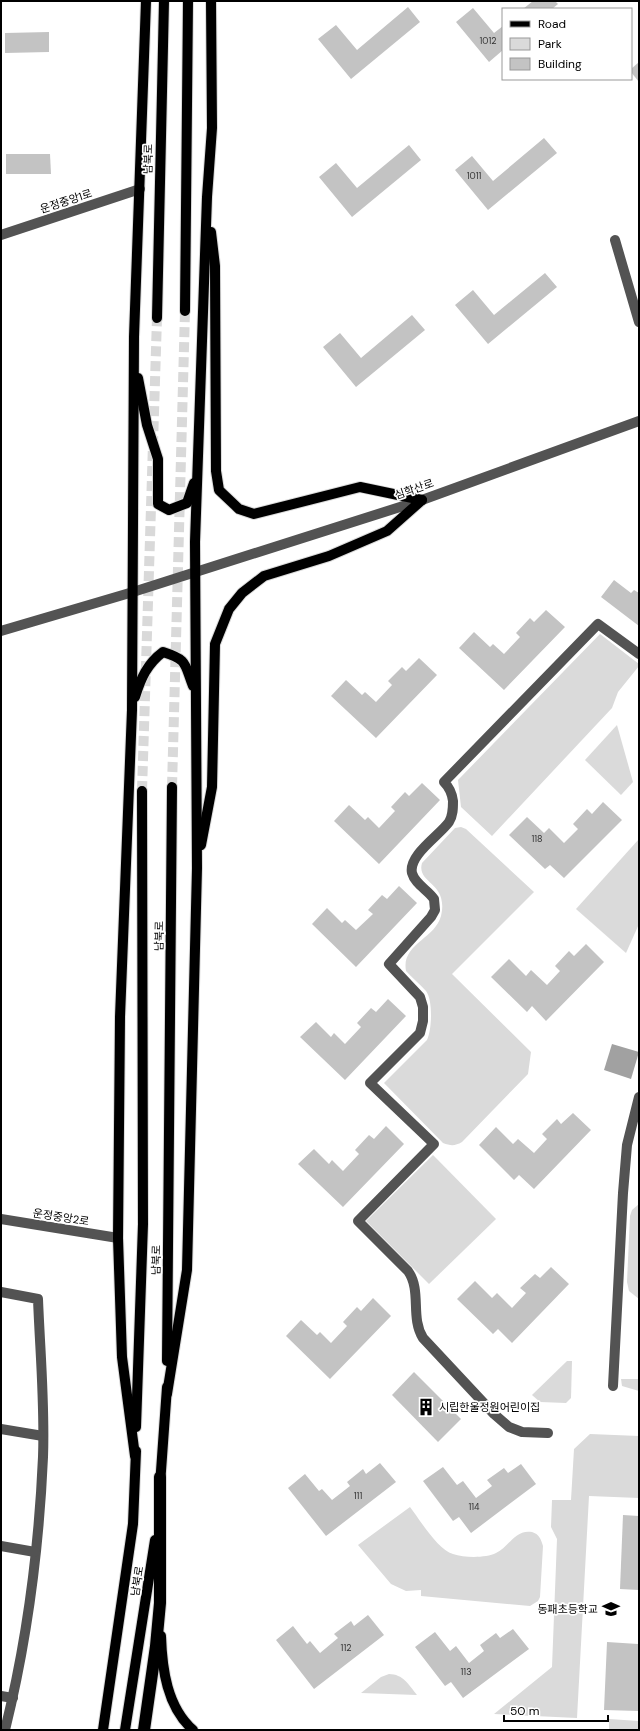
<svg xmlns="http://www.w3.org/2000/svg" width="640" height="1731" font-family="'DM Sans','Noto Sans KR',sans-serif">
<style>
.green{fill:#dadada}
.water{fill:#a1a1a1}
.building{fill:#c3c3c3}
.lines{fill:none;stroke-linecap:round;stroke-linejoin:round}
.major-tunnel{stroke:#d9d9d9;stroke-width:10;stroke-dasharray:10 5;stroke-linecap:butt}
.major-casing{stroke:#dbdbdb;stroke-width:12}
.highway-casing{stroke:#dbdbdb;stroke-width:14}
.minor{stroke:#535353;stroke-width:10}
.major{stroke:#000;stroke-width:10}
.highway{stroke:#000;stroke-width:12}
.labels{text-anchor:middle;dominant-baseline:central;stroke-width:3.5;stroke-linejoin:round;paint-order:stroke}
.number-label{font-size:9px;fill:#313131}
.street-label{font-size:11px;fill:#000;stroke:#fff}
.poi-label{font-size:11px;fill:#000;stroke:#fff;text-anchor:start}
</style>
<rect width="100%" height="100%" fill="#fff"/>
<g class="green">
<polygon points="600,634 639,664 639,666 618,692 612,708 492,836 461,807 458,780"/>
<polygon points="617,725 633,782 621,795 585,760"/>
<path d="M 461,827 L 466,829 L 534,892 L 452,974 L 531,1052 L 528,1074 L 462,1142 C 455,1146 451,1146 443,1143 L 384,1083 L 427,1040 C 432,1030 433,1000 426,991 C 420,984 412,978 406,971 C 401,944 435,939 441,916 C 449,882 416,884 422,863 L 455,828 Z"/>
<polygon points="639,839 639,924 626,953 576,909"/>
<polygon points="433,1155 496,1219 429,1284 366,1221"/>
<polygon points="639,1204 639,1299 629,1291 627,1282 630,1216 632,1210"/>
<polygon points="567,1361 572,1361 571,1398 566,1403 540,1402 532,1395"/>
<polygon points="621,1379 639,1379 639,1391 622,1386"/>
<polygon points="590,1434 639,1436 639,1498 589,1496 577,1718 494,1714 552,1667 557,1539 551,1527 552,1500 571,1500 574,1449"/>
<path d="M 410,1507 C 420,1520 438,1550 453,1554 C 465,1558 486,1558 496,1553 C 509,1547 515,1529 532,1532 C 539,1534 541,1539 543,1546 L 540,1597 L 538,1601 L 530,1606 L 421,1596 L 421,1590 L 406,1591 L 391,1584 L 358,1545 Z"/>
<path d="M 389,1674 C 403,1674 409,1685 417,1695 L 361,1693 L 381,1677 Z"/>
<polygon points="609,1719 639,1721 639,1730 609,1730"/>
</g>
<polygon class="water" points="612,1044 639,1052 631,1079 604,1070"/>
<g class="building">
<polygon points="533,1 555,1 558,4 552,9 523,9"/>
<polygon points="408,7 420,22 351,79 318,39 336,25 357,50"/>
<polygon points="473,8 494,33 503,26 503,50 489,62 456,22"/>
<polygon points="49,32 49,52 5,53 5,33"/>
<polygon points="639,62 639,82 631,72 631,69"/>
<polygon points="544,138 557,153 488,210 455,170 472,156 493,181"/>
<polygon points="409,145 421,160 352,217 319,177 336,163 357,188"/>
<polygon points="6,154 50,154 51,174 6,174"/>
<polygon points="545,273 557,287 488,344 455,305 473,290 494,315"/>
<polygon points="412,315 425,330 356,387 323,347 340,333 361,358"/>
<polygon points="614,580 631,593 634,590 639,593 639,626 601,597"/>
<polygon points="546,610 565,627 504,690 459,648 474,632 490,647 493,644 504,654 520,637 516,633 530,618 534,622"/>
<polygon points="419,658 437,675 376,738 331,696 346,680 362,695 365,692 376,702 392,685 388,681 402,667 406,671"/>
<polygon points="422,783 440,800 379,864 334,821 349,805 365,820 368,817 379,828 395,811 391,807 405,792 409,796"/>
<polygon points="603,802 622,820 564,878 550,865 545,869 509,835 527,817 544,833 549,828 564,843 578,829 573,824 587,809 592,814"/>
<polygon points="399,886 417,903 356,967 312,924 327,908 342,923 345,920 356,930 373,914 368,910 382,895 387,899"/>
<polygon points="586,944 604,962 546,1021 532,1006 527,1012 491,977 509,959 526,976 531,970 547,985 560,971 555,966 569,951 574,956"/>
<polygon points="388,999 406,1016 345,1080 300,1037 316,1022 331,1037 334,1033 345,1044 361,1027 357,1023 371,1008 376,1012"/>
<polygon points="573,1113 591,1130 534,1189 519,1175 514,1180 479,1145 496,1127 513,1144 518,1139 534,1153 547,1139 542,1134 557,1119 561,1124"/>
<polygon points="386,1126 404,1144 343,1207 298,1164 314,1149 329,1164 332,1160 343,1171 359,1154 355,1150 369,1135 374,1139"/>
<polygon points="551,1267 569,1284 512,1343 498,1329 493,1334 457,1299 475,1281 492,1298 497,1293 512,1308 526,1293 520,1288 535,1274 540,1278"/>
<polygon points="373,1298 391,1316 330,1379 286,1336 301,1320 317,1335 320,1332 331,1343 347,1326 343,1322 357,1307 361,1311"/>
<polygon points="414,1372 461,1419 438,1442 392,1395"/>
<polygon points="380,1463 396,1482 326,1536 288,1488 305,1474 319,1491 322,1489 332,1500 350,1486 347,1482 363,1469 366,1474"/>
<polygon points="521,1464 536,1484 471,1533 459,1517 453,1521 423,1481 443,1467 457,1485 463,1481 476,1498 492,1486 487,1480 504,1468 508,1473"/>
<polygon points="623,1515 639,1516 639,1590 620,1589"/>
<polygon points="368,1615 384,1635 314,1689 276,1640 293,1626 307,1644 310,1641 320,1653 338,1638 334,1634 351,1621 354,1626"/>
<polygon points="513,1629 529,1649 463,1698 451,1682 445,1686 415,1647 435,1632 450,1651 456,1646 469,1663 484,1651 480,1645 496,1633 500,1638"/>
<polygon points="638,1640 639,1711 604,1710 607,1642 638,1644"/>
</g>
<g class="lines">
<g class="major-tunnel">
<polyline points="172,787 185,311"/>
<polyline points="142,791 157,318"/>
</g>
<g class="major-casing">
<g id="major">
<polyline points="211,232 215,266 216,471 219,490 239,509 254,514 360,487 422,500"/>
<polyline points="185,311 188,1"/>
<polyline points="157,318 164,1"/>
<polyline points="138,378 147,425 158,459 158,504 169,510 187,503 194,483"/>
<path d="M 135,697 C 141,678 147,664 163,652 C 188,660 184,663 193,686"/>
<polyline points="201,845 212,787 215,644 229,609 242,593 264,576 329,556 387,531 422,500"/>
<polyline points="167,1361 172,787"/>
<polyline points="167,1394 187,1270 197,868 195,542 207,197 212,128 211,1"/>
<polyline points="136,1427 143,1224 142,791"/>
<polyline points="135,1456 122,1357 118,1238 120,1017 132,710 134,337 146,1"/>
<polyline points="160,1485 167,1387"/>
<path d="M 161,1636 C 162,1669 167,1707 193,1730"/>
<polyline points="103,1730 133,1524 136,1451"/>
<polyline points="125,1730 155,1540"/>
</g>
</g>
<g class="highway-casing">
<polyline id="highway" points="144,1730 156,1646 160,1603 160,1477"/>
</g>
<g class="minor">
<polyline points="1,235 140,189"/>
<polyline points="615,240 639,322"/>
<polyline points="1,631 133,592 422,500 639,421"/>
<polyline points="1,1219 118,1238"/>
<path d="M 1,1292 L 38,1299 C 40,1351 45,1404 43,1457 C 39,1548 27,1641 5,1730"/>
<polyline points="613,1386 623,1193 627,1145 639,1097"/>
<polyline points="1,1429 43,1436"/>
<path d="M 548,1433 L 522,1432 L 509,1427 L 494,1414 L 423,1338 C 410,1317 422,1291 408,1271 L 358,1221 L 434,1144 L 370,1083 L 420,1033 L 423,1021 L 423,1007 L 420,997 L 389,964 L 431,917 L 435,910 L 434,899 C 428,890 415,884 412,873 C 408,855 440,835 449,822 C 453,816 453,808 453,801 C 452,793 450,788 444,782 L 598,624 L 639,654"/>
<polyline points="1,1546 35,1552"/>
<polyline points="1,1696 13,1698"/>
</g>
<use href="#major" class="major"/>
<use href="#highway" class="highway"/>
</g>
<defs>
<g id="building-bare" transform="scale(1.38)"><path d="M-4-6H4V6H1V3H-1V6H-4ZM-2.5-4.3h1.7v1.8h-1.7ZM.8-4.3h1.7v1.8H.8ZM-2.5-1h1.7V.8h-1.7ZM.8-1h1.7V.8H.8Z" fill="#000" stroke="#fff" stroke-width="2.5" paint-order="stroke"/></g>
<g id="school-bare" transform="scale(1.38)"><path d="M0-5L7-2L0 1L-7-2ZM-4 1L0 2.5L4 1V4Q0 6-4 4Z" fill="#000" stroke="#fff" stroke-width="2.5" paint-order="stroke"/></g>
</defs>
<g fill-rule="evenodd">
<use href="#building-bare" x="426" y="1407"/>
<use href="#school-bare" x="611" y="1609"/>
</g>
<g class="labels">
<g class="number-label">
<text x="488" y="41">1012</text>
<text x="474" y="176">1011</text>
<text x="537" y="839">118</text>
<text x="358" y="1496">111</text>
<text x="474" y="1507">114</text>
<text x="346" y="1648">112</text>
<text x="466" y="1672">113</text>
</g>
<g class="street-label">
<text transform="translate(148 159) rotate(-89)">남북로</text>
<text transform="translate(66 201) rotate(-18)">운정중앙1로</text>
<text transform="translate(414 489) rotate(-19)">심학산로</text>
<text transform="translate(159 936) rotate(-89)">남북로</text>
<text transform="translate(61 1217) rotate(9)">운정중앙2로</text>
<text transform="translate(156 1260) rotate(-89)">남북로</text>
<text transform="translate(137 1581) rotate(-81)">남북로</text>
</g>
<g class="poi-label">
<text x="439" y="1407">시립한울정원어린이집</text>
<text x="598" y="1609" text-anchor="end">동패초등학교</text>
</g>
</g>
<rect width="640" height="1731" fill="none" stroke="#000000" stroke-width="4"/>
<rect x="502" y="8" width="130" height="72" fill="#ffffff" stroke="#999999"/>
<rect x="510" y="21" width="20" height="6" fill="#000000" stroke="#999999"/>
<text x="538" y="28" font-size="12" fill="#000000">Road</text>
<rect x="510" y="38" width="20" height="12" fill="#dadada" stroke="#999999"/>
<text x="538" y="48" font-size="12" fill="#000000">Park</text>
<rect x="510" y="58" width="20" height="12" fill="#c3c3c3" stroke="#999999"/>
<text x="538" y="68" font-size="12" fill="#000000">Building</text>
<path d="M504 1715v6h104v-6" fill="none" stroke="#000000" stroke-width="2"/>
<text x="510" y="1715" font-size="12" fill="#000000" stroke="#ffffff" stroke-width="3" paint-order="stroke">50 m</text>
</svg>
